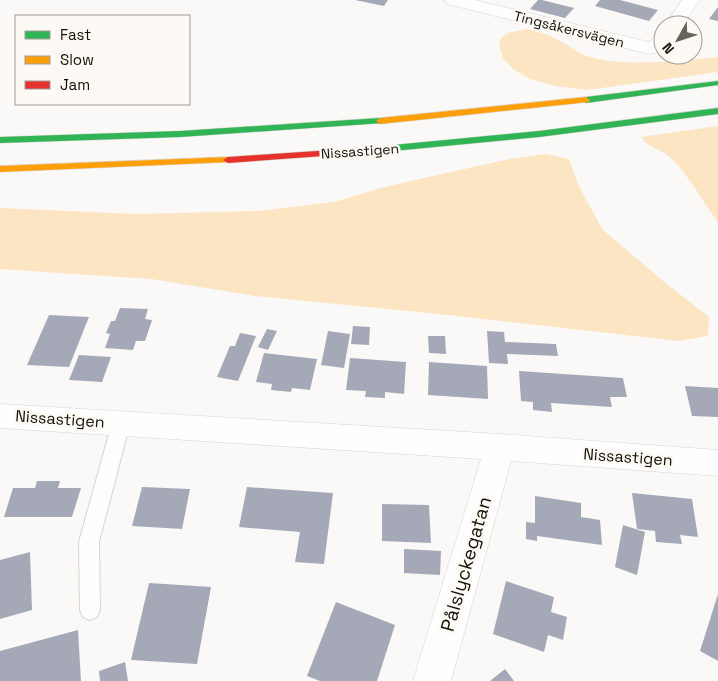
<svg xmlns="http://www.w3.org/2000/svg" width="718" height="681" font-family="'Space Grotesk',sans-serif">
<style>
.green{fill:#fce5c3}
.building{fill:#a5a9b7}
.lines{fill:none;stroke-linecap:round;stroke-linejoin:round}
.lane-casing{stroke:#d7d4ce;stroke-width:2}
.street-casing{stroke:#d7d4ce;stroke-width:1}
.fast-casing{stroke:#d7d4ce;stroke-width:1}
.slow-casing{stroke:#d7d4ce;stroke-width:1}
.jam-casing{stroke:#d7d4ce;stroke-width:1}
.lane{fill:#fefefe;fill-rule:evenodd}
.street{fill:#fefefe;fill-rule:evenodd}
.fast{fill:#30b455;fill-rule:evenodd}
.slow{fill:#ff9f0a;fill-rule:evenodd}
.jam{fill:#e5322d;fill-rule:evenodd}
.labels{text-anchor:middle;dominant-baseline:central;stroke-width:5;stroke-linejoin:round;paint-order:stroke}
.far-street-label{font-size:14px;fill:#151008;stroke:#fdfaf5}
.street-label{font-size:16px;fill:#151008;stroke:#fdfaf5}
.near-street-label{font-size:19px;fill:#151008;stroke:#fdfaf5}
</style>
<rect width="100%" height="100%" fill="#fbf9f7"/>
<g class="green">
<path d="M 527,29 C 539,32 550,35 560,41 C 570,46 579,54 590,57 C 626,67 681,61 718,57 L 718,72 L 588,90 L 556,86 L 530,79 L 513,69 L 503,58 L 499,45 L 501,38 L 508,33 Z"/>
<path d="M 718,126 L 718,222 C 702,201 691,178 672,159 C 663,149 649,149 641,137 Z"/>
<polygon points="546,154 569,159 579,187 603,230 663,281 709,317 708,336 679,341 439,314 255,296 151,279 0,269 0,208 135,214 258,211 334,202 381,188 437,175 510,159"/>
</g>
<g class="building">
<polygon points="355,0 388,0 384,6"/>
<polygon points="538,0 542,0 574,8 565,18 530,9"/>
<polygon points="600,0 620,0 658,10 649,21 595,6"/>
<polygon points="718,7 718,21 709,19"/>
<polygon points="120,308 148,309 145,319 152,320 145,341 136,341 133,350 105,348 110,334 106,333 111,321 115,321"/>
<polygon points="49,315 89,317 69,367 27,365"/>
<polygon points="353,326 370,327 369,345 351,344"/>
<polygon points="267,329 277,331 268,350 258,347"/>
<polygon points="328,331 350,334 344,368 321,365"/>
<polygon points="487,331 504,332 505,342 556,344 558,356 507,354 508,364 489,363"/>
<polygon points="240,333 256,336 238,381 217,377 230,346 235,346"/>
<polygon points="428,336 445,336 446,354 429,353"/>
<polygon points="264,353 317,359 310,390 292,388 291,392 271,390 272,384 256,382"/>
<polygon points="79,355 111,357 102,382 69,380"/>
<polygon points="350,358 406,362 404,394 385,392 385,398 365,397 366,391 346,390"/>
<polygon points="429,362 487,366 488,399 428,395"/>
<polygon points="519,371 623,378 627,397 610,397 612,407 551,403 552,412 533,410 533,402 521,401"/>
<polygon points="685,386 718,388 718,417 692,416"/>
<polygon points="37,481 60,481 58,488 81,488 72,517 4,517 13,488 35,488"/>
<polygon points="142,487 190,489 182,529 132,526"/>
<polygon points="247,487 333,493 324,564 295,562 300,532 239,527"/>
<polygon points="632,493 692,499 698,537 680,535 682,544 656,542 655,531 637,529"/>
<polygon points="535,496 581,503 581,517 600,520 602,545 537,536 537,541 526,539 526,522 535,523"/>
<polygon points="382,504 429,505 431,543 382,541"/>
<polygon points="623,525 645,532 637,575 615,567"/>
<polygon points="404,549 441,551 440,575 404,573"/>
<polygon points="30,552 32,610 0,619 0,560"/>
<polygon points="506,581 554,597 551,612 567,617 563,640 548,635 544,652 493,634"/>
<polygon points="149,583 211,587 197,664 131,660"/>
<polygon points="718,594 718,661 700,651"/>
<polygon points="336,602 395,625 377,681 320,681 307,676"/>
<polygon points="78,630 81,681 0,681 0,651"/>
<polygon points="125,662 128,681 100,681 99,671"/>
<polygon points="505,669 514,681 490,681"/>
</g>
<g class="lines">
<g class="lane-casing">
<polygon id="lane" points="121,416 127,418 130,423 99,542 100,610 97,617 90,620 83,617 80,610 79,542 112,423 115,418"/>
</g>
<g class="street-casing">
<g id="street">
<polygon points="444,0 475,0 649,42 656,36 663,34 663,51 649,54 447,4"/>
<polygon points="682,0 700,0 683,25 665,25"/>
<polygon points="0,404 500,434 718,450 718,476 511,461 451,681 413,681 481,459 0,428"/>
</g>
</g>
<g class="fast-casing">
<g id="fast">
<polygon points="718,81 718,85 586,103 582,100 586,97"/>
<polygon points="718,108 718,114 539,137 362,154 358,151 362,148 539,131"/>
<polygon points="380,118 384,121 383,123 180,137 0,143 0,137 180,131"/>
</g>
</g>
<g class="slow-casing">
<g id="slow">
<polygon points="586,97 590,100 589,102 380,124 376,121 380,118"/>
<polygon points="228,157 233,160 231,162 0,172 0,166"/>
</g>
</g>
<g class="jam-casing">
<polygon id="jam" points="362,148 365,149 365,153 228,163 223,160 228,157"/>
</g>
<use href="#lane" class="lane"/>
<use href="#street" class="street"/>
<use href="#fast" class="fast"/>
<use href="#slow" class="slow"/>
<use href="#jam" class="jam"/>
</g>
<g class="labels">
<g class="far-street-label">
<text transform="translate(569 29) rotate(14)">Tingsåkersvägen</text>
<text transform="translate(360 151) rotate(-4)">Nissastigen</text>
</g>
<g class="street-label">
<text transform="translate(60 419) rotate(4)">Nissastigen</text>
<text transform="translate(628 457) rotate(4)">Nissastigen</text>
</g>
<g class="near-street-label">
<text transform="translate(466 564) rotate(-74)">Pålslyckegatan</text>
</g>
</g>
<rect x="15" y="15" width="175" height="90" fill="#fdfaf5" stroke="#a09c96"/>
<rect x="25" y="31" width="25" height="8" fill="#30b455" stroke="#a09c96"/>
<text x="60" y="40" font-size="15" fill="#151008">Fast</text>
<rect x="25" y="56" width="25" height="8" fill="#ff9f0a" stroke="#a09c96"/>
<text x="60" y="65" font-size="15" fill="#151008">Slow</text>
<rect x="25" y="81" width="25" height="8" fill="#e5322d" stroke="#a09c96"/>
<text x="60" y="90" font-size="15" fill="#151008">Jam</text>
<g transform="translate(678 40) rotate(230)"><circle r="24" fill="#fdfaf5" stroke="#a09c96"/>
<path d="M0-4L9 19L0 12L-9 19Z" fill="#66625c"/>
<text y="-8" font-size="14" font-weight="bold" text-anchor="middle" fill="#151008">N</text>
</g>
</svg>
